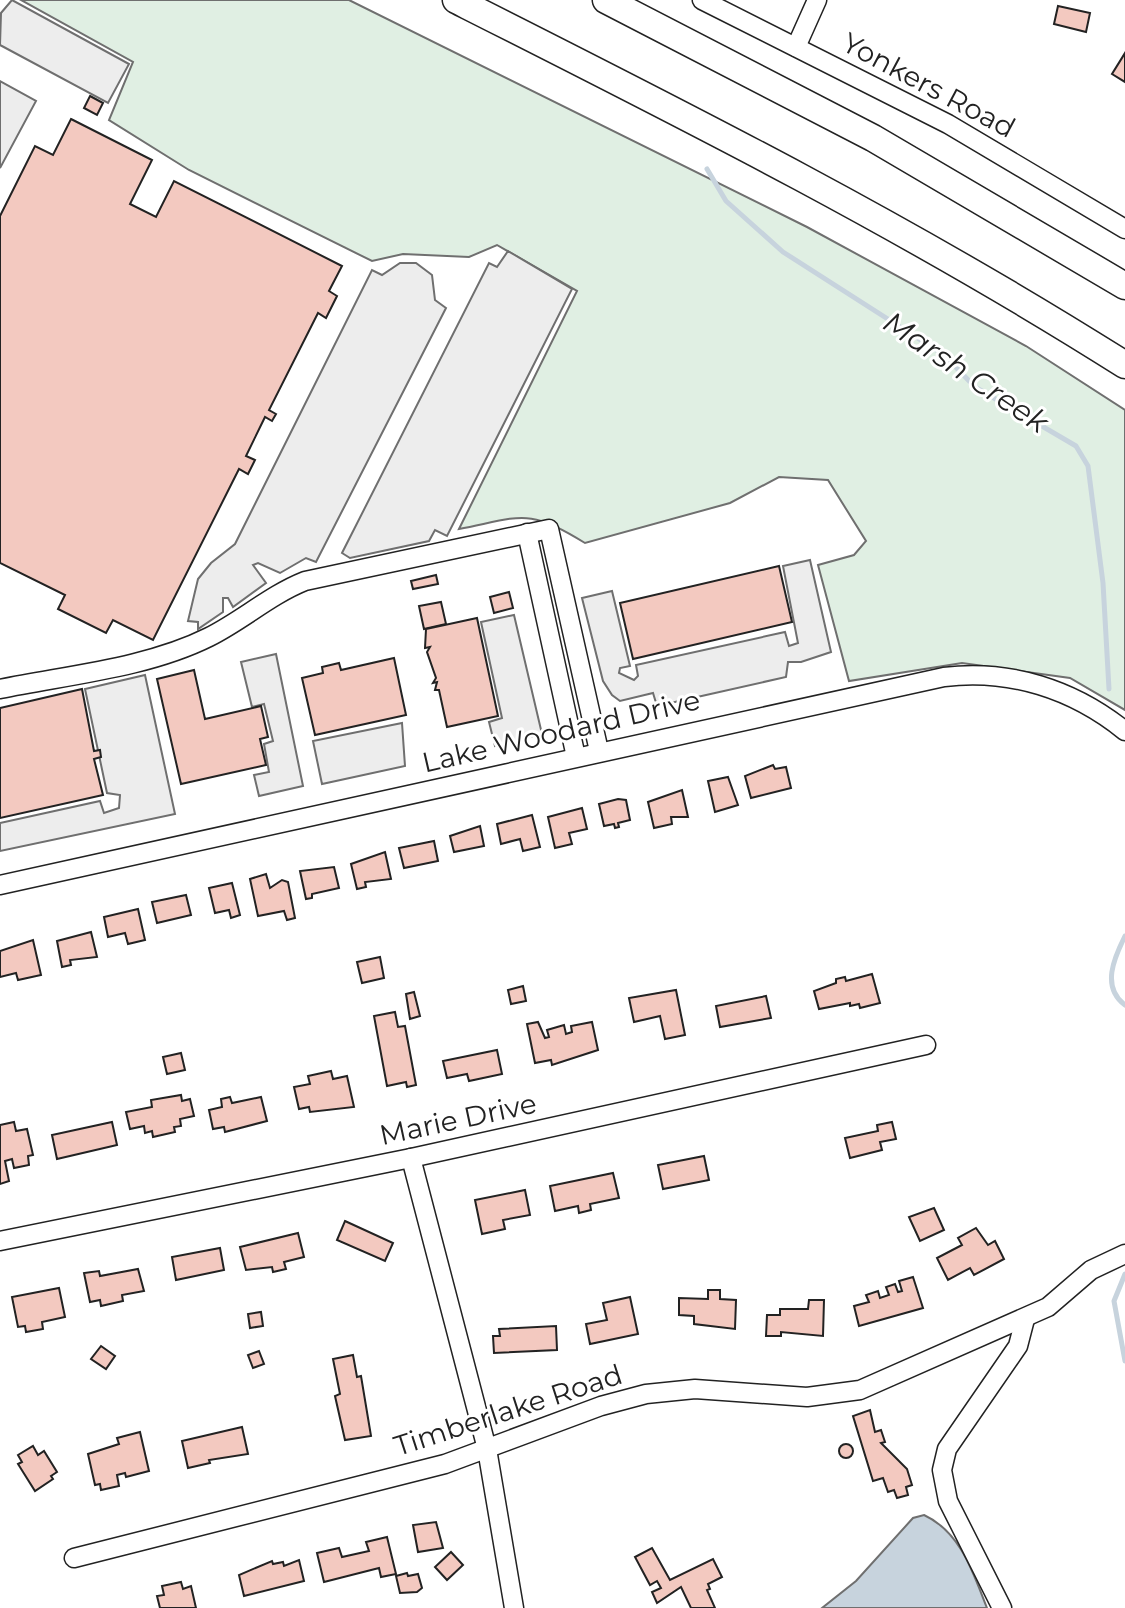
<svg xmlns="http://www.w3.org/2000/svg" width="1125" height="1608" font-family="Montserrat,sans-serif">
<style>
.green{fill:#e0efe3;stroke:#6f6f6f;stroke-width:2}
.parking{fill:#ededed;stroke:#6f6f6f;stroke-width:2}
.water{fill:#c7d3dd;stroke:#6f6f6f;stroke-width:2}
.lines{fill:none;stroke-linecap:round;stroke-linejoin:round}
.stream{stroke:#c7d3dd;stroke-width:5}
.building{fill:#f3c9c0;stroke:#222;stroke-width:2}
.minor-casing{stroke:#222;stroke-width:21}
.highway-casing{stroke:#222;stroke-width:29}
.minor{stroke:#fff;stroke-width:18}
.highway{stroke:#fff;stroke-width:26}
.labels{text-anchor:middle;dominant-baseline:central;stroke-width:6;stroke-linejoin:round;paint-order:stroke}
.street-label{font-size:28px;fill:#222;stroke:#fff}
.water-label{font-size:30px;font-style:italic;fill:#222;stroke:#fff}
</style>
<rect width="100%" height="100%" fill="#fff"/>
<path class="green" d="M 21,0 L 349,0 L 807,227 L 1026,346 L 1125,410 L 1125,710 L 1070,678 L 962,663 L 849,681 L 818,565 L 854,555 L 866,541 L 828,480 L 779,477 L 730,503 L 585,543 C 528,507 521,517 459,529 L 577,291 L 497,245 L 469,257 L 403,254 L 372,261 L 189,170 L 109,120 L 133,62 Z"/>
<g class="parking">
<polygon points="12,0 129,64 108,103 0,45 1,13"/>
<polygon points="0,81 36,101 0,168"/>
<polygon points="508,251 572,289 447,536 435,530 429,541 350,558 342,553 489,263 497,267"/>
<polygon points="400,263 416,263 432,275 435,300 446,308 316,562 306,558 280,573 258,563 253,565 266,583 233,607 228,598 223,598 223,612 198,629 198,622 188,621 198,579 211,563 235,544 372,270 382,275"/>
<polygon points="810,560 831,652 801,662 788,662 786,677 657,706 653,693 620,701 612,695 603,681 582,598 612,591 630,666 620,668 619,673 634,680 638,676 636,665 785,632 789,646 798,643 783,566"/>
<polygon points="514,615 542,734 495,746 489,722 502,718 481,622"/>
<polygon points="276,654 303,786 259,796 254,775 269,772 264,744 273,741 264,704 252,707 241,662"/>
<polygon points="145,675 175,814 0,851 0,823 100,801 104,813 119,808 120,795 107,793 85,689"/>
<polygon points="402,723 405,766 322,784 313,741"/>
</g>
<path class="water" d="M 924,1515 C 961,1532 973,1573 987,1608 L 822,1608 L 856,1581 L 913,1518 Z"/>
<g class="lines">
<g class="stream">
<polyline points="707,169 726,201 783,252 944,355 975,387 1076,446 1088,466 1103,583 1109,689"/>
<path d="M 1125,936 C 1114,958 1101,987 1125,1005"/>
<polyline points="1125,1274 1114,1301 1125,1361"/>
</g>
</g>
<g class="building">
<polygon points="1058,6 1090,13 1086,32 1054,24"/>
<polygon points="1125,53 1125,82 1112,74"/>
<polygon points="90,96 103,103 97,115 84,108"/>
<polygon points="71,119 152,160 130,204 156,217 174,181 342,266 329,291 337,296 326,318 318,313 269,410 276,414 272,421 265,417 246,456 255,460 248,474 239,469 153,640 113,620 106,633 58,609 65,595 0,563 0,216 35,146 53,155"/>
<polygon points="779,566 792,622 633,659 620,603"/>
<polygon points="436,575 438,584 413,589 411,581"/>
<polygon points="509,592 513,608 494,613 490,597"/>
<polygon points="441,602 446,624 424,629 419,606"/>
<polygon points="477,618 498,716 447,727 439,690 435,690 437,682 433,683 436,678 427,652 430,647 425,648 426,629"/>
<polygon points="394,658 406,715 315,735 302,678 323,673 322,667 339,663 341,670"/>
<polygon points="194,670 205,719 261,706 268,737 260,739 266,765 181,784 157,679"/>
<polygon points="82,689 94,751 100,750 101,757 94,759 103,795 0,818 0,708"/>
<polygon points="773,765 775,769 786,767 791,788 751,798 745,776"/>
<polygon points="728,777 738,805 715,812 708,781"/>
<polygon points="682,790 688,817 671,817 672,824 654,828 648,802"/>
<polygon points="618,799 626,800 630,820 618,823 619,827 615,828 614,824 604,826 599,804"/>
<polygon points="582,808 587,829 569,833 572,844 555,848 548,817"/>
<polygon points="532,815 540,847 523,851 520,839 501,844 497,824"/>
<polygon points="480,826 484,846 454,852 450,836"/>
<polygon points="434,841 438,861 404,868 399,848"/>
<polygon points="385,852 391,879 365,882 366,887 357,889 351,864"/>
<polygon points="334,867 339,888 312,894 312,898 306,899 300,871"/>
<polygon points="266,874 270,888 282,880 288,882 295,918 287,920 284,911 258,916 250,879"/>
<polygon points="232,883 240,915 231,918 229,910 215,913 209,888"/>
<polygon points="186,895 191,915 157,923 152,902"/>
<polygon points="138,909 145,940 128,944 125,933 108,937 104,917"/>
<polygon points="91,932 97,957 70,960 71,965 62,967 57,941"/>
<polygon points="33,940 41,975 18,980 16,973 0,977 0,951"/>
<polygon points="380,957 384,978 362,983 357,962"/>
<polygon points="872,974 880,1003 860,1008 859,1004 850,1006 850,1003 819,1009 814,991 836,983 836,979 845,977 846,981"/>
<polygon points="523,986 526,1001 511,1004 508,990"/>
<polygon points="676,990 685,1035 665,1039 660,1016 634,1022 629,998"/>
<polygon points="414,992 420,1016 410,1019 406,994"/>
<polygon points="766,996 771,1018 720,1027 716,1006"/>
<polygon points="395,1012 398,1027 405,1026 416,1085 407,1087 406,1082 387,1086 374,1016"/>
<polygon points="538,1022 545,1038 549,1037 547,1030 564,1025 566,1034 572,1032 571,1026 592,1022 598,1050 552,1065 551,1060 535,1063 527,1024"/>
<polygon points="497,1050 502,1074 469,1081 467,1074 447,1078 443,1061"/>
<polygon points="181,1053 185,1070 167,1074 163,1057"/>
<polygon points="331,1071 333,1079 347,1076 354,1107 310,1112 309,1107 299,1109 294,1087 310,1084 308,1076"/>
<polygon points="181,1095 182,1101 190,1099 194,1116 180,1119 181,1126 174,1127 175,1132 153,1137 152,1131 145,1133 144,1126 130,1129 126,1112 152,1107 151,1100"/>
<polygon points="230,1097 232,1103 261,1097 267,1121 225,1132 224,1127 213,1129 209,1110 222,1107 221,1099"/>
<polygon points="14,1122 16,1131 27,1129 33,1155 28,1156 29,1165 14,1168 12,1159 5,1161 9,1181 0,1184 0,1125"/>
<polygon points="112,1122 117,1145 57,1159 52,1135"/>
<polygon points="892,1122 896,1139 880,1142 882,1150 850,1158 845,1138 878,1131 877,1125"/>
<polygon points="704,1156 709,1180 663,1189 658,1165"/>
<polygon points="613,1173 619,1198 590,1204 591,1210 579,1213 578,1206 555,1211 550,1186"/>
<polygon points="525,1190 530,1215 503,1220 505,1229 482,1234 475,1200"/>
<polygon points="934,1208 944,1230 920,1241 909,1217"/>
<polygon points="345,1221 393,1243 385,1261 337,1240"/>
<polygon points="976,1228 988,1245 995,1241 1004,1259 974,1275 970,1268 948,1280 937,1258 962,1245 958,1238"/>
<polygon points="298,1233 304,1257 284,1262 286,1269 273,1272 272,1267 246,1270 240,1247"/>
<polygon points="220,1248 224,1270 176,1280 172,1257"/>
<polygon points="138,1269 144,1291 122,1295 123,1301 101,1306 100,1300 90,1302 84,1273 99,1271 100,1276"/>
<polygon points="913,1277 923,1308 859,1326 854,1306 869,1302 866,1295 878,1291 880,1298 889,1295 886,1287 895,1284 898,1292 902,1291 899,1281"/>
<polygon points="59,1288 65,1317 42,1322 43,1329 26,1332 25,1326 18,1327 12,1297"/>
<polygon points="708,1290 720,1290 720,1299 736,1300 735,1329 694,1324 694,1316 679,1315 679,1298 708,1299"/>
<polygon points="630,1297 638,1334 590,1344 586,1324 607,1320 603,1303"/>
<polygon points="809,1300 824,1300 823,1336 781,1332 781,1336 766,1336 767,1315 780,1315 780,1309 808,1309"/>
<polygon points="261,1312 263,1326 250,1328 248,1314"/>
<polygon points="556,1326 557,1350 494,1353 493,1336 500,1336 499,1329"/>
<polygon points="101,1346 115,1356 106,1369 91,1359"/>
<polygon points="259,1351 264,1364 253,1368 248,1355"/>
<polygon points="353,1355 357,1377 361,1376 371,1436 345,1440 335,1396 340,1394 333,1359"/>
<polygon points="870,1410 875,1432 881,1430 885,1442 881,1443 907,1469 912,1485 906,1487 908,1495 897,1498 894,1490 888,1492 883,1478 873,1481 853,1416"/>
<polygon points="242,1427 248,1454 209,1460 210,1463 188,1468 182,1441"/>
<polygon points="140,1432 149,1471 126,1477 125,1473 117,1475 119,1486 101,1490 100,1484 95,1485 88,1454 119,1444 117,1438"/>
<circle cx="846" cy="1451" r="7"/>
<polygon points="33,1446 38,1455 44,1451 57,1472 51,1476 53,1479 35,1491 18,1464 22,1462 18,1455"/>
<polygon points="436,1522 443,1548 418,1552 413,1525"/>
<polygon points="387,1537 396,1574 381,1577 379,1568 324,1582 317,1553 339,1548 342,1557 369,1551 366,1542"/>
<polygon points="652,1548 670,1580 713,1559 722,1577 708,1584 710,1589 707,1590 715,1608 691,1608 681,1587 657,1603 652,1592 661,1588 657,1581 650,1585 635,1557"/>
<polygon points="451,1552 463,1565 447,1580 435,1567"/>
<polygon points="299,1560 304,1581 244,1596 239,1575 272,1561 273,1564 283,1562 284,1566"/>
<polygon points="407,1573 408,1576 418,1574 422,1588 417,1592 400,1593 396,1576"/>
<polygon points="181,1582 183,1589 191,1586 196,1608 160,1608 157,1596 164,1595 162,1586"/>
</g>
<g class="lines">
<g class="minor-casing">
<g id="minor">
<polyline points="702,0 948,124 1125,229"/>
<polyline points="796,47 817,0"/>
<polyline points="527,533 576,757"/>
<path d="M 0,689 C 68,675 147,668 209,637 C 243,620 270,595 305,581 L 549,529 L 599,751"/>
<path d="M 0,885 L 944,677 C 1010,669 1073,689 1125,731"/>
<polyline points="411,1158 487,1449 514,1608"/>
<polyline points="0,1241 411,1158 926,1045"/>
<polyline points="74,1558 445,1464 601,1406 646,1394 695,1389 807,1397 860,1390 1048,1307 1091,1270 1125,1254"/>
<polyline points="1002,1608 948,1501 942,1470 947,1449 1018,1346 1025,1319"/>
</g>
</g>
<g class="highway-casing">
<g id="highway">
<path d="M 456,0 C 684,115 909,228 1125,365"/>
<polyline points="606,0 873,138 1125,286"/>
</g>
</g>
<use href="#minor" class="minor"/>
<use href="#highway" class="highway"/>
</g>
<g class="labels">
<g class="street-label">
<text transform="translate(929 85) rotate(28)">Yonkers Road</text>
<text transform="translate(561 731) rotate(-13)">Lake Woodard Drive</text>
<text transform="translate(458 1119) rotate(-12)">Marie Drive</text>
<text transform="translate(508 1410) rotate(-18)">Timberlake Road</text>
</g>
<g class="water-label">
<text transform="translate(966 372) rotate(34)">Marsh Creek</text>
</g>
</g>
</svg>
